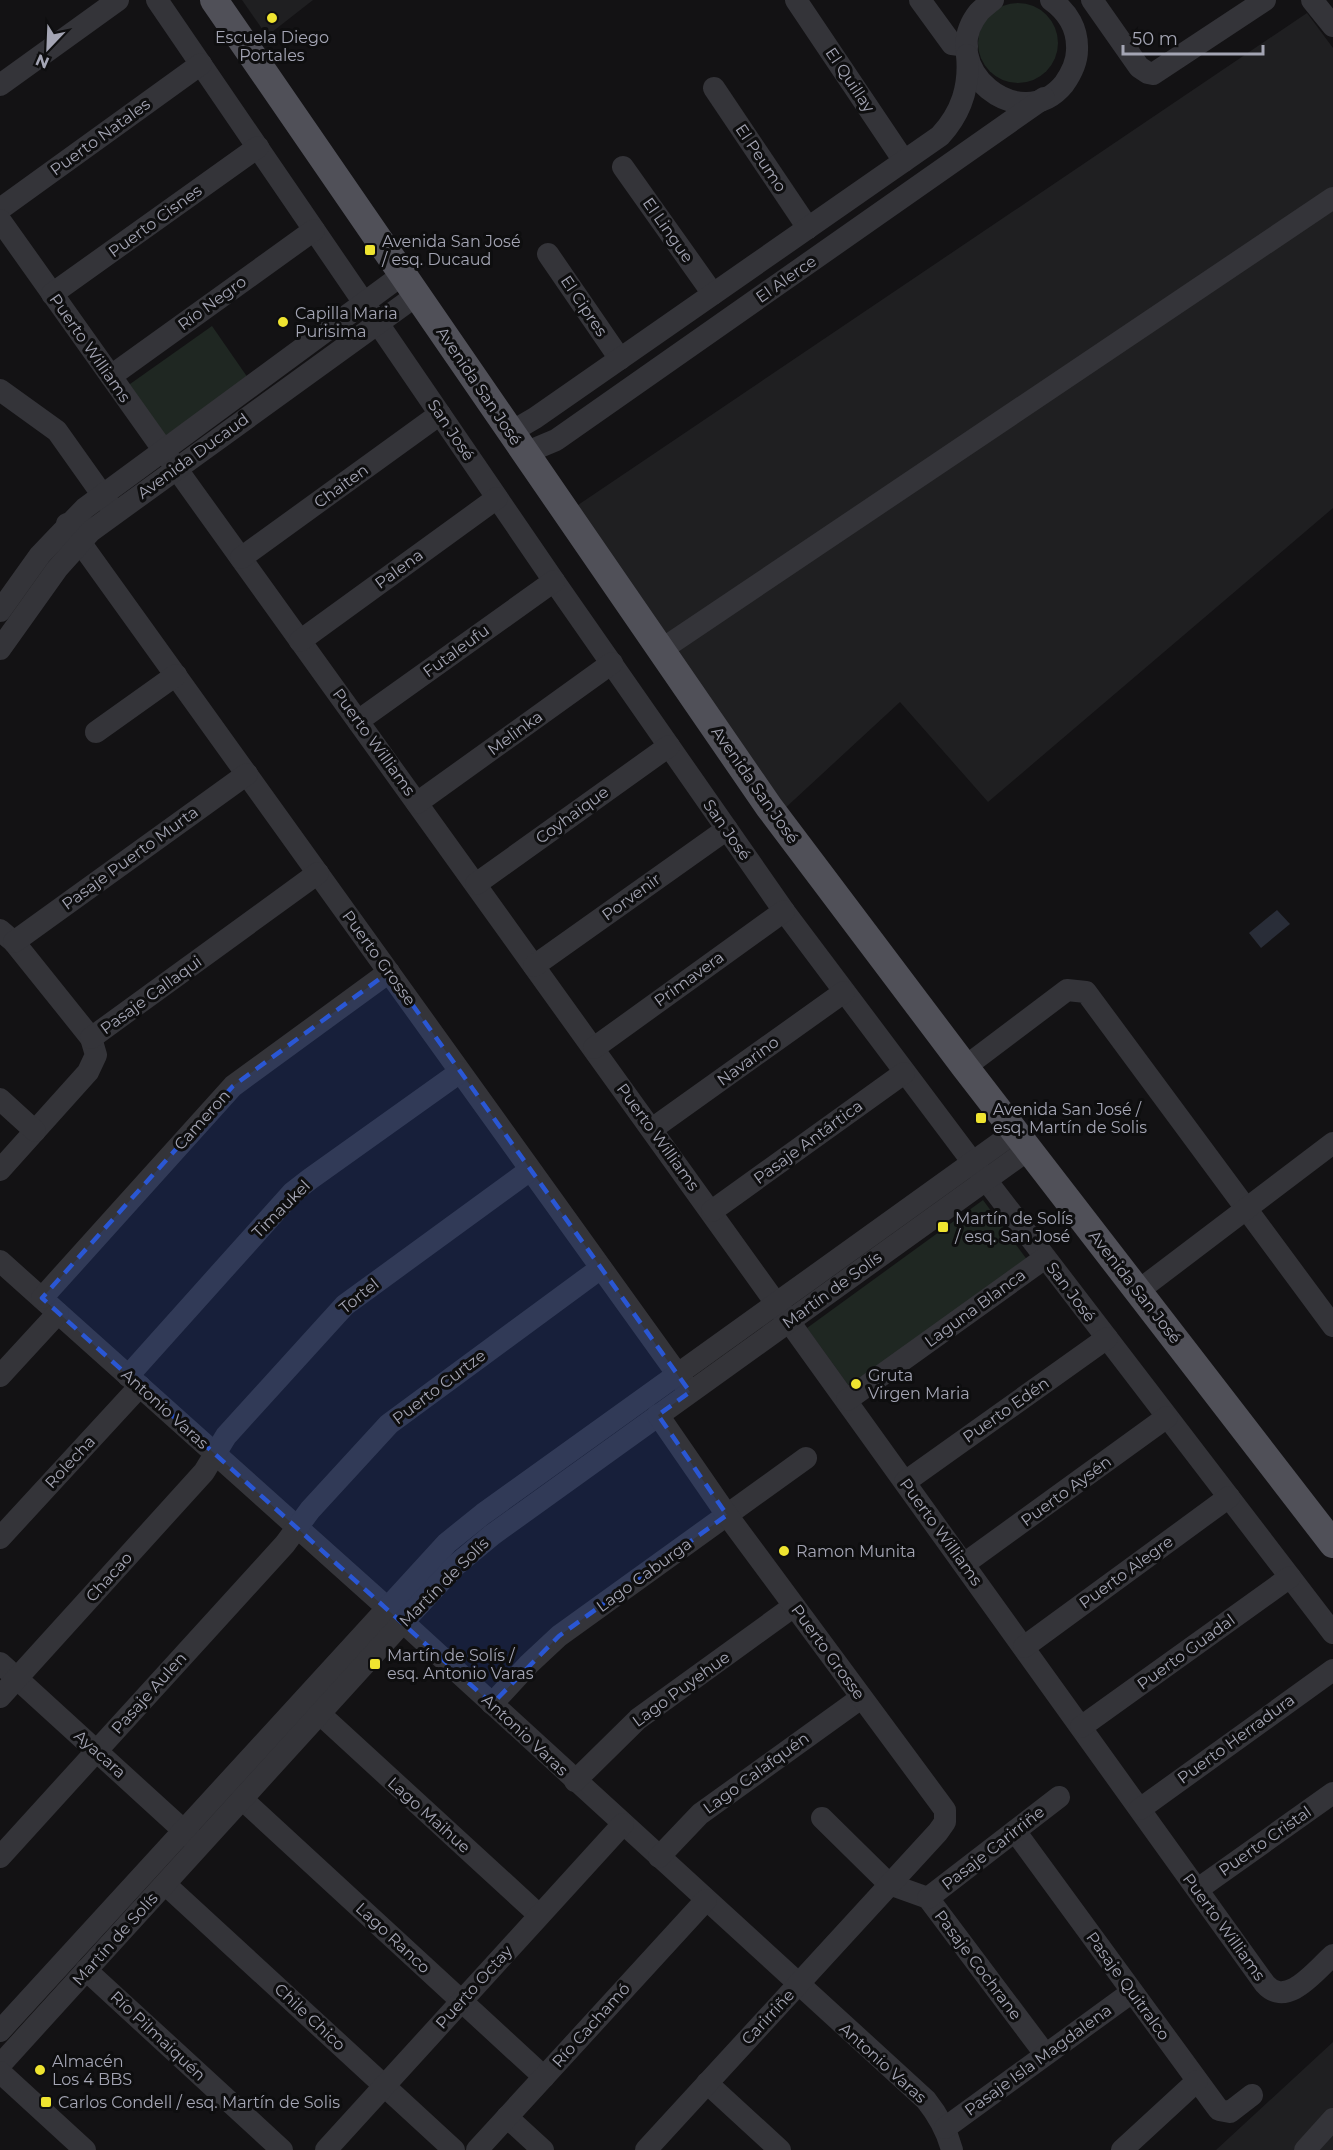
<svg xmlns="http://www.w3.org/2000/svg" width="1333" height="2150" font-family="Montserrat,sans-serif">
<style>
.built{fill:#1f1f21}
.green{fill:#1f2722}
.water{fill:#292d38}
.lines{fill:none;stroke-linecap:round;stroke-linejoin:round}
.minor{stroke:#343439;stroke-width:22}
.major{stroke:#505058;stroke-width:28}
.marked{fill:#2a57d4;fill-opacity:0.2;stroke:#2a57d4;stroke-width:4.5;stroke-dasharray:12 8;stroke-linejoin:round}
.poi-dot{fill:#efe430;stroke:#0e0e0f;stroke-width:2}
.labels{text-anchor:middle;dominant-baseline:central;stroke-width:6;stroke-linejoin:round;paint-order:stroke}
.poi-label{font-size:16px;fill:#a4a5b4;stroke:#0e0e0f;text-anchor:start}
.street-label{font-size:16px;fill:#a4a5b4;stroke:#0e0e0f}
</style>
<rect width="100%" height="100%" fill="#131214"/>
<g class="built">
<polygon points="242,0 313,0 267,36"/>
<polygon points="1307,13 1333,48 1333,508 988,802 900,702 782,811 575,507"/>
<polygon points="1333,2042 1333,2150 1216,2150"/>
</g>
<g class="green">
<circle cx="1018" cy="43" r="40"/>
<polygon points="212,326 248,378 159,440 123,389"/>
<polygon points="983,1200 1028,1261 851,1389 807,1328"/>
</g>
<polygon class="water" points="1277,910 1290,924 1261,948 1249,933"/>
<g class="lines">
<g class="minor">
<polyline points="157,0 554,581 784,911 986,1180 1333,1633"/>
<polyline points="796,0 904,161"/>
<polyline points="920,0 952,44 967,46"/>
<path d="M 993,0 C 988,4 983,8 979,12 C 934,68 1021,137 1064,84 C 1071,74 1077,63 1077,50 C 1078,29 1068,12 1051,0"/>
<polyline points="1092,0 1139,67 1148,73 1153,74 1265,0"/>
<polyline points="1312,0 1333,26"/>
<polyline points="0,85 118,0"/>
<polyline points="714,88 808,228"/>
<polyline points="623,167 713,294"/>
<polyline points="0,209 201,64"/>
<path d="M 0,220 L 176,468 L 1265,1984 C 1287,2009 1316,1970 1333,1955"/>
<polyline points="548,254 620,359"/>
<polyline points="52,294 258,147"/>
<polyline points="111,376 314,230"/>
<polyline points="0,390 57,431 111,507"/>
<path d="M 511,432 L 535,418 L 940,136 C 962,112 970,86 967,55"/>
<polyline points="525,453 556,440 1044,98"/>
<polyline points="67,524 686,1386"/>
<polyline points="241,558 440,414"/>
<polyline points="0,611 40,555 85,508 402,275"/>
<polyline points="300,641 497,498"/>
<polyline points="0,649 57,569 91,531 417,295"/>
<polyline points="661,650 1333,198"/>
<polyline points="358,721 554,581"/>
<polyline points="96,732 176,675"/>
<polyline points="417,803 612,663"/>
<polyline points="476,884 669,746"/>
<polyline points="0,930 14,942 91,1038 96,1055 88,1072 0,1170"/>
<polyline points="14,942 247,774"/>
<polyline points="534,966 727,829"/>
<polyline points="91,1038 318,873"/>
<polyline points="594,1048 784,911"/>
<polyline points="965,1067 1067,990 1086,992 1333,1326"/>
<polyline points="0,1099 35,1131"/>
<polyline points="652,1129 844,992"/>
<polyline points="712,1211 904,1073"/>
<path d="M 0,1261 L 403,1622 L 926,2100 C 938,2115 947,2131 952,2150"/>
<polyline points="1138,1291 1333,1143"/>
<polyline points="42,1298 233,1086 389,972"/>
<polyline points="0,1376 58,1313"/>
<polyline points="128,1376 292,1193 310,1179 460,1072"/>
<polyline points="847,1400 1045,1258"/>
<polyline points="905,1482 1107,1338"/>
<polyline points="0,1538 140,1386"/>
<polyline points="964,1564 1167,1417"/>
<polyline points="1024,1647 1229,1497"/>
<polyline points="0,1663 194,1840"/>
<polyline points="0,1697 204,1472 226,1436 345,1305 530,1170"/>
<polyline points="492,1704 529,1664 559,1636 806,1458"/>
<polyline points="320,1714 539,1915"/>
<polyline points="1081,1727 1290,1577"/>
<polyline points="575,1781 638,1719 794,1606"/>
<polyline points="242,1799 544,2077"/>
<polyline points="1140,1809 1333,1670"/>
<polyline points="822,1818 889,1884 928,1898 1045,2054"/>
<polyline points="1015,1831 1216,2106 1219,2110 1230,2112 1252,2095"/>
<polyline points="0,1857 285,1544 310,1510 389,1424 601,1268"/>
<polyline points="659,1857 700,1814 861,1698"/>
<polyline points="165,1884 454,2150"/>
<polyline points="1198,1889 1333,1793"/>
<polyline points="928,1898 1059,1797"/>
<polyline points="86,1970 282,2150"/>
<polyline points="0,2031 447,1543 483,1514 1015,1132"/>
<polyline points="0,2065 403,1622 456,1565 492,1535 1029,1149"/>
<polyline points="0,2072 85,2150"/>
<polyline points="707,2083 780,2150"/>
<polyline points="507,2117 543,2150"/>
<polyline points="945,2128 1132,1992"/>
<polyline points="326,2150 623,1824"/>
<polyline points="477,2150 706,1900"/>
<polyline points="646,2150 938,1832 945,1822 945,1810 727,1515 658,1415"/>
<polyline points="1122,2150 1197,2081"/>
<polyline points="1305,2150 1333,2119"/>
</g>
<polyline class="major" points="214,0 769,807 965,1067 1333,1544"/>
</g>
<path class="marked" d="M 389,972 L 690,1392 L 658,1415 L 727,1515 L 559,1636 L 492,1704 L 42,1298 L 233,1086 Z"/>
<g class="poi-dot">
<circle cx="272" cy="18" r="6"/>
<rect x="364" y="244" width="12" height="12" rx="3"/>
<circle cx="283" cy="322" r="6"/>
<rect x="975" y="1112" width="12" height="12" rx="3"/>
<rect x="937" y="1221" width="12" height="12" rx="3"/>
<circle cx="856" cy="1384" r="6"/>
<circle cx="784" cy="1551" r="6"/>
<rect x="369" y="1658" width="12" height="12" rx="3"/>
<circle cx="40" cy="2070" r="6"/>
<rect x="40" y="2096" width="12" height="12" rx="3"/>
</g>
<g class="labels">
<g class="poi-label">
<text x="272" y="37" text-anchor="middle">Escuela Diego<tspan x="272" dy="18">Portales</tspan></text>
<text x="382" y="241">Avenida San José<tspan x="382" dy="18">/ esq. Ducaud</tspan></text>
<text x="295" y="313">Capilla Maria<tspan x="295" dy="18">Purisima</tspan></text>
<text x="993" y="1109">Avenida San José /<tspan x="993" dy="18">esq. Martín de Solis</tspan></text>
<text x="955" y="1218">Martín de Solís<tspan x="955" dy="18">/ esq. San José</tspan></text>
<text x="868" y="1375">Gruta<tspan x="868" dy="18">Virgen Maria</tspan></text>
<text x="796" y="1551">Ramon Munita</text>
<text x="387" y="1655">Martín de Solís /<tspan x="387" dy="18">esq. Antonio Varas</tspan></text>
<text x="52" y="2061">Almacén<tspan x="52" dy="18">Los 4 BBS</tspan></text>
<text x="58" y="2102">Carlos Condell / esq. Martín de Solis</text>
</g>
<g class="street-label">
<text transform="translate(850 80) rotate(56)">El Quillay</text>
<text transform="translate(100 137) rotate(-36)">Puerto Natales</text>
<text transform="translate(761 158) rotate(56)">El Peumo</text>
<text transform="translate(155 221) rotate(-36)">Puerto Cisnes</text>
<text transform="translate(668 230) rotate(55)">El Lingue</text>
<text transform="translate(786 279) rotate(-35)">El Alerce</text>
<text transform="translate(212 303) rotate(-36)">Río Negro</text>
<text transform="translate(584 306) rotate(56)">El Cipres</text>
<text transform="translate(90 348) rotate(55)">Puerto Williams</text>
<text transform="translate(479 386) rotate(56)">Avenida San José</text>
<text transform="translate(451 430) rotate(56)">San José</text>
<text transform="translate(193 456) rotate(-36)">Avenida Ducaud</text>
<text transform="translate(341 486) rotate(-36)">Chaiten</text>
<text transform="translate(399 569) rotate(-36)">Palena</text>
<text transform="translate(456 651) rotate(-36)">Futaleufu</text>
<text transform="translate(515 733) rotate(-36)">Melinka</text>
<text transform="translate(374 742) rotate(54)">Puerto Williams</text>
<text transform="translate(755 785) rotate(55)">Avenida San José</text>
<text transform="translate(572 815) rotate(-36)">Coyhaique</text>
<text transform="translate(727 830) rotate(55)">San José</text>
<text transform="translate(130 858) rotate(-36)">Pasaje Puerto Murta</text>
<text transform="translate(631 897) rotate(-36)">Porvenir</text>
<text transform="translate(379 958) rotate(54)">Puerto Grosse</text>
<text transform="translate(689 979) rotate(-36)">Primavera</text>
<text transform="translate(151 995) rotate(-36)">Pasaje Callaqui</text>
<text transform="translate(748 1061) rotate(-36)">Navarino</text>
<text transform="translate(202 1120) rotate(-48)">Cameron</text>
<text transform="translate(658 1137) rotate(54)">Puerto Williams</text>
<text transform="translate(808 1142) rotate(-36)">Pasaje Antártica</text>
<text transform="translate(281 1209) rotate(-45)">Timaukel</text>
<text transform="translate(1135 1287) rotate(52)">Avenida San José</text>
<text transform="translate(832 1290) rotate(-36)">Martín de Solís</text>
<text transform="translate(1071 1292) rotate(53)">San José</text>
<text transform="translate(359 1296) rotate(-39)">Tortel</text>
<text transform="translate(975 1308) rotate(-36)">Laguna Blanca</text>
<text transform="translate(439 1387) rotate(-37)">Puerto Curtze</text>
<text transform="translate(165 1409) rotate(42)">Antonio Varas</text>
<text transform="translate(1006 1410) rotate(-35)">Puerto Edén</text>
<text transform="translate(70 1462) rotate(-47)">Rolecha</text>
<text transform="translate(1066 1491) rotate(-36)">Puerto Aysén</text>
<text transform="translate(941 1532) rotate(54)">Puerto Williams</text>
<text transform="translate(1126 1572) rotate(-36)">Puerto Alegre</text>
<text transform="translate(644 1575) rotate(-36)">Lago Caburga</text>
<text transform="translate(109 1577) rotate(-48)">Chacao</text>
<text transform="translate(444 1582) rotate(-45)">Martín de Solís</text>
<text transform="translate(828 1652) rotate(54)">Puerto Grosse</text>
<text transform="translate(1186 1652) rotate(-36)">Puerto Guadal</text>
<text transform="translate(681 1689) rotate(-36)">Lago Puyehue</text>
<text transform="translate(149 1693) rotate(-48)">Pasaje Aulen</text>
<text transform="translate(525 1735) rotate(43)">Antonio Varas</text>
<text transform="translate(1236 1739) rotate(-36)">Puerto Herradura</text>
<text transform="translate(100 1754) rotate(42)">Ayacara</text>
<text transform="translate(756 1773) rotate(-36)">Lago Calafquén</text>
<text transform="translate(429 1815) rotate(42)">Lago Maihue</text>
<text transform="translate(1265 1841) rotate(-35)">Puerto Cristal</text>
<text transform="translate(993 1848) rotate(-38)">Pasaje Carirriñe</text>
<text transform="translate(1224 1927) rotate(54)">Puerto Williams</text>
<text transform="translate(393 1938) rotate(43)">Lago Ranco</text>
<text transform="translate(115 1939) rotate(-48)">Martín de Solís</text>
<text transform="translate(978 1965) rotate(53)">Pasaje Cochrane</text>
<text transform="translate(1128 1986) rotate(54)">Pasaje Quitralco</text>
<text transform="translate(474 1987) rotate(-48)">Puerto Octay</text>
<text transform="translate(310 2017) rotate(43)">Chile Chico</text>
<text transform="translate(768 2017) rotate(-47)">Carirriñe</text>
<text transform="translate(591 2025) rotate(-48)">Río Cachamó</text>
<text transform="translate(158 2036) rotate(43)">Río Pilmaiquén</text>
<text transform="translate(1038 2060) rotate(-36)">Pasaje Isla Magdalena</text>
<text transform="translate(883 2063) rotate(42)">Antonio Varas</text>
</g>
</g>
<g transform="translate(48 48) rotate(203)" stroke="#0e0e0f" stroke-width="4.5" paint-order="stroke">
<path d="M0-4.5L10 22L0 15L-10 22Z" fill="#a4a5b4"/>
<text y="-9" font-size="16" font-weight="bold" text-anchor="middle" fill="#a4a5b4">N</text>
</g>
<path d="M1123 45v9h140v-9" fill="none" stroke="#a4a5b4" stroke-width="3"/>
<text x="1132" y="45" font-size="18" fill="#a4a5b4" stroke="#0e0e0f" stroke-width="4.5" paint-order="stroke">50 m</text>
</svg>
